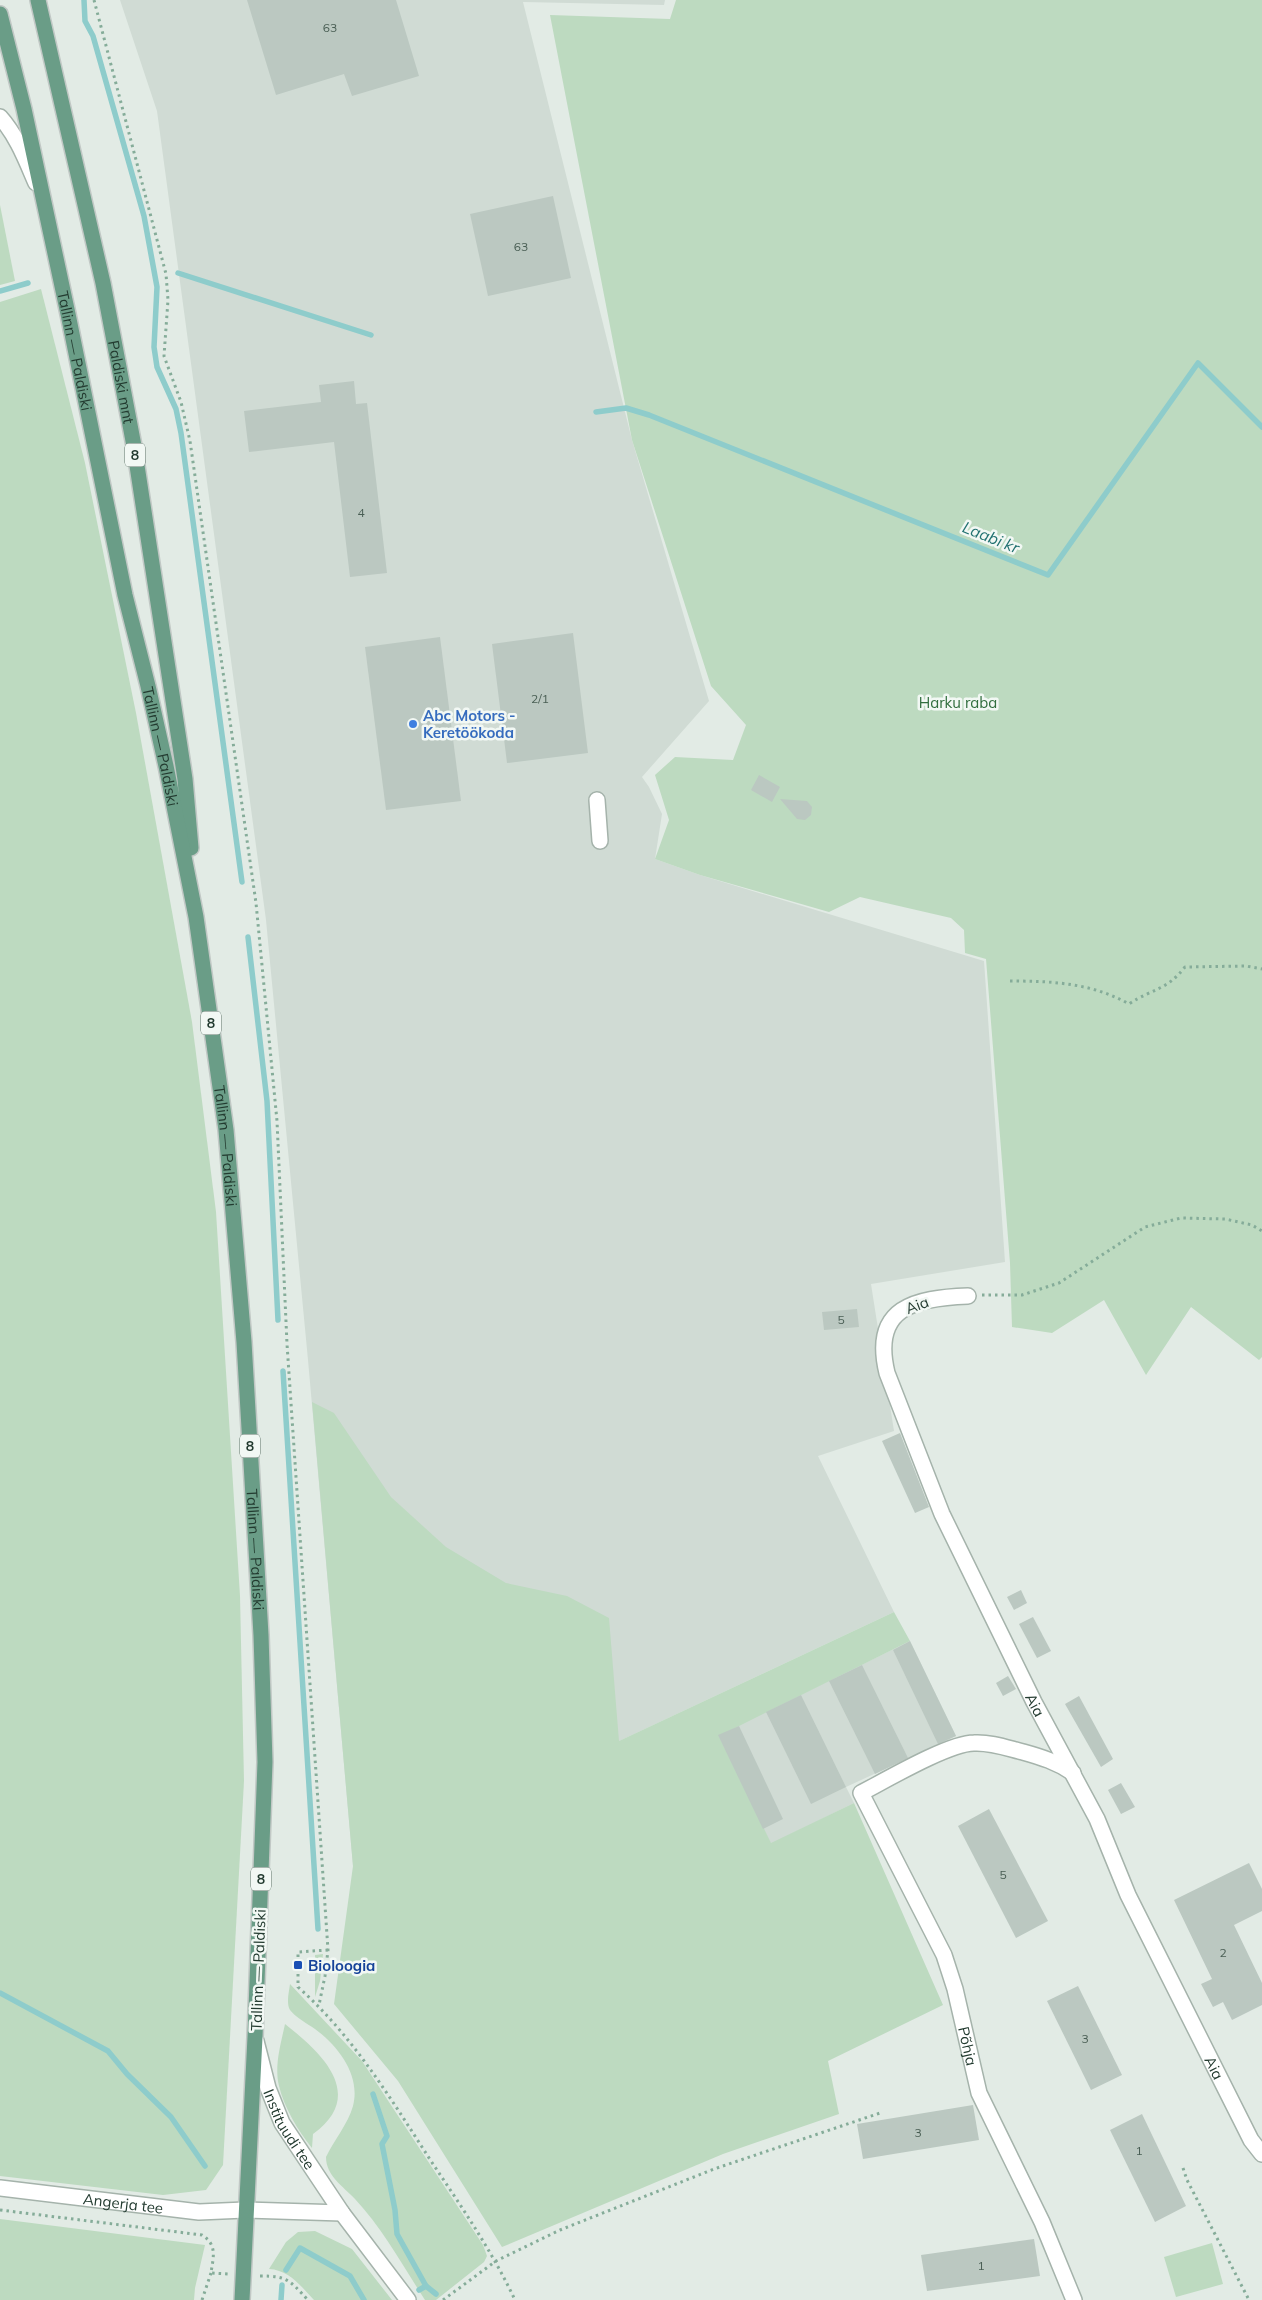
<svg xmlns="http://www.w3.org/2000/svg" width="1262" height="2300" font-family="Mulish,sans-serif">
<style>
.built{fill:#d0dbd4}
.green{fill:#bddac0}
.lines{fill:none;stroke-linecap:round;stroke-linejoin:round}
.stream{stroke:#8ecccb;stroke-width:5.5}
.building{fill:#bbc8c1}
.minor-casing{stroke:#a5b3ab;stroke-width:18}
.major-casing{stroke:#c1c8c5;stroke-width:18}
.path{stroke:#85ac99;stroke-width:3;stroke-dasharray:2.5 4;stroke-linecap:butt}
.minor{stroke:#fff;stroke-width:15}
.major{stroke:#6a9d87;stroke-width:15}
.shop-dot{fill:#3f7fe0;stroke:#f2f8f4;stroke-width:2}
.transit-dot{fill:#1a4fb4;stroke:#f2f8f4;stroke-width:2}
.labels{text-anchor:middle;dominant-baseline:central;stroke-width:5;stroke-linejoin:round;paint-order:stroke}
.number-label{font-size:12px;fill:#495e54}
.shield{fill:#f2f8f4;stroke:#61746b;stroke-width:1}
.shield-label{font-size:14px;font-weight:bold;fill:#233b30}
.street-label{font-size:15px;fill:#233b30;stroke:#f2f8f4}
.park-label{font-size:15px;fill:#316e3e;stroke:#f2f8f4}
.shop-label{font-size:15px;font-weight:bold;fill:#366cbe;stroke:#f2f8f4;text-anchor:start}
.transit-label{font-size:15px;font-weight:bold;fill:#164399;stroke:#f2f8f4;text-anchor:start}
.water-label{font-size:16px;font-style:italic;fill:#227271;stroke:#f2f8f4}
</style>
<rect width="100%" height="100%" fill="#e2ebe5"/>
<g class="built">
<polygon points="120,0 665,0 664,5 523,2 632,440 709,701 642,777 649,787 662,814 655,859 700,875 984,961 1005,1262 871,1284 894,1431 818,1456 894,1612 353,1866 308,1360 266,920 157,111"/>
<polygon points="910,1641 956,1736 846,1787 854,1803 771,1844 718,1735"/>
</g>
<g class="green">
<polygon points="676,0 1262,0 1262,1357 1259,1360 1191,1307 1146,1375 1104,1300 1052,1333 1012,1327 1010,1263 986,959 965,953 964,930 951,918 860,897 829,912 700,875 655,859 669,820 655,775 675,757 733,760 746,725 711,686 632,440 550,15 670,19"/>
<polygon points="0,205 15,281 0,285"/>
<polygon points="41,289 85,463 136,713 192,1022 216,1212 240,1596 244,1781 223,2165 206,2190 163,2195 0,2176 0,302"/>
<polygon points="312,1402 334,1413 391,1497 446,1547 506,1583 567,1596 609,1618 619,1741 894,1612 910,1641 719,1736 771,1843 854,1803 943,2005 828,2061 839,2114 723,2154 502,2247 398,2081 334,2004 353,1866"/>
<polygon points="323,1954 320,1981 315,1997 315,1955"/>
<path d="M 290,1984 L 362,2061 L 483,2245 L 487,2256 L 484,2262 L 436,2300 L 425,2300 C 403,2266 383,2229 355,2199 C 343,2186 326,2176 326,2157 C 334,2140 348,2124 353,2106 C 361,2075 338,2046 315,2029 C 308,2024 295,2017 290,2010 C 286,2003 289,1992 290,1984 Z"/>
<path d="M 285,2024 C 322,2053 367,2095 313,2134 L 312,2148 C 298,2131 284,2107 279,2086 C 274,2066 281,2043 285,2024 Z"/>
<polygon points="0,2219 205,2245 195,2288 194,2300 0,2300"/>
<path d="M 315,2231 L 352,2249 L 392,2300 L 314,2300 C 301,2286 289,2270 269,2269 L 286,2242 L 298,2232 Z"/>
<polygon points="1212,2243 1223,2284 1176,2297 1164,2257"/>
</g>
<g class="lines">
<g class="stream">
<polyline points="84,0 85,21 93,36 144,216 157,287 154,347 157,367 176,409 181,433 242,882"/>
<polyline points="178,273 371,335"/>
<polyline points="0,291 28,283"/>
<polyline points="596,412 626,408 649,415 1048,575 1198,363 1262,427"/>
<polyline points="248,937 267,1101 278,1320"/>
<polyline points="283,1371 318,1929"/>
<polyline points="0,1993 108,2051 127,2074 171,2117 205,2166"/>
<polyline points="373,2094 387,2136 382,2144 395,2210 397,2234 426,2286 436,2294"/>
<polyline points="286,2270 300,2248 350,2276 364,2300"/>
<polyline points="419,2290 426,2286"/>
<polyline points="281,2300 282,2285"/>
</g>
</g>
<g class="building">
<polygon points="247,0 396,0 419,76 352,96 344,74 276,95"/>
<polygon points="553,196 571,278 488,296 470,214"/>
<polygon points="354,381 356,404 367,403 387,573 350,577 334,442 249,452 244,411 321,402 319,385"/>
<polygon points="573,633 588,753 507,763 492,644"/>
<polygon points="440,637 461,801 386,810 365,647"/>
<polygon points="759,775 780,787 772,802 751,790"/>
<polygon points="780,799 807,801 812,807 811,815 805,820 797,819"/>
<polygon points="857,1309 859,1327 824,1330 822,1312"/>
<polygon points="900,1433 929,1507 915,1513 882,1441"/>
<polygon points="1021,1590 1027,1603 1014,1610 1007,1597"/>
<polygon points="1033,1617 1051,1651 1037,1658 1019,1624"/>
<polygon points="910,1641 956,1736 938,1744 893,1650"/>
<polygon points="862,1665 908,1758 875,1774 829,1681"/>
<polygon points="1008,1676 1016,1689 1003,1696 996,1683"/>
<polygon points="801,1695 846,1787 811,1804 766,1712"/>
<polygon points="1079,1696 1113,1759 1101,1767 1065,1704"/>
<polygon points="739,1726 783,1819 763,1829 718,1735"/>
<polygon points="1121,1783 1135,1807 1121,1814 1108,1790"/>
<polygon points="989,1809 1048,1921 1016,1938 958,1826"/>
<polygon points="1249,1863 1262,1889 1262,1911 1234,1925 1262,1983 1262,2005 1232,2020 1223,2002 1213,2007 1201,1984 1212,1979 1174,1900"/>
<polygon points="1078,1986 1122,2075 1091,2090 1047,2001"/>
<polygon points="973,2105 979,2140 863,2159 857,2124"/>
<polygon points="1142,2114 1186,2206 1155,2222 1110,2130"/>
<polygon points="1034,2239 1040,2276 927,2291 921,2255"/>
</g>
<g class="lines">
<g class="minor-casing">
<g id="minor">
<path d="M 0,117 C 17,136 26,160 36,183"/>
<polyline points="597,800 600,841"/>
<path id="s1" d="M 968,1296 C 915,1298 871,1307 887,1373 L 942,1514 L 1034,1702 L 1097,1819 L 1128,1895 L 1242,2122 L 1251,2140 L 1262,2154"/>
<path id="s2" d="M 1073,1773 C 1057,1762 1041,1757 1023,1752 C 1007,1748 991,1742 974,1743 C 949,1743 886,1780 861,1793 L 944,1955 L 955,1989 L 979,2093 L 1042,2222 L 1074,2300"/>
<path id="s3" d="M 256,2041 L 268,2088 L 282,2123 L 342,2213 L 408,2300"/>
<path id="s4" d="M 0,2188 L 199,2212 L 245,2210 L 342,2213"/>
</g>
</g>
<g class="major-casing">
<g id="major">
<path id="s5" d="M 38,0 L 103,283 L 134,446 L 185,779 L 191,848"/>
<path id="s6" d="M 0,14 L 24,109 L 68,314 L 125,595 L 148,686 L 166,766 L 196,917 L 226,1130 L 244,1342 L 261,1635 L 265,1762 L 255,2037 L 242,2300"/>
</g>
</g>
<g class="path">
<polyline points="94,0 166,274 168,300 164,356 181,402 190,441 256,903 277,1121 287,1344 328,1950 325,1976 319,2005"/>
<path d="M 1010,981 C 1052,981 1092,983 1129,1004 C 1153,988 1166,991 1185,967 L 1246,966 L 1262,969"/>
<polyline points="982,1295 1022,1295 1059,1283 1145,1227 1181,1218 1225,1219 1252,1225 1262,1231"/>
<path d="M 328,1950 L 298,1952 L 298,1987 C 353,2036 391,2099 431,2161 C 461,2206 492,2251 515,2300"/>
<polyline points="1183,2168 1187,2180 1249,2300"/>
<path d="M 0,2210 L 202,2235 C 218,2245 213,2258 211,2273 L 228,2274"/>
<path d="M 260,2276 C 288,2276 289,2280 308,2300"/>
<polyline points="202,2300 211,2273"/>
<polyline points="443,2300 496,2261 560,2230 714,2169 883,2112"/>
</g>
<use href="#minor" class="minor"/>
<use href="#major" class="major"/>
</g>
<circle class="shop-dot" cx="413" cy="724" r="5"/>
<rect class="transit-dot" x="293" y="1960" width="10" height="10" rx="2.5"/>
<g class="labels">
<g class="number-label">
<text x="330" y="27">63</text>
<text x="521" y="246">63</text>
<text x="361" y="512">4</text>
<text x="540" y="698">2/1</text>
<text x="841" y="1319">5</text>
<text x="1003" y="1874">5</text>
<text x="1223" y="1952">2</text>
<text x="1085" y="2038">3</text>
<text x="918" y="2132">3</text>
<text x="1139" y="2150">1</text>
<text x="981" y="2265">1</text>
</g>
<g class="shield">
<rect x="125" y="443.5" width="20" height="23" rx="4"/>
<rect x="201" y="1011.5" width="20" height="23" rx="4"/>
<rect x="240" y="1434.5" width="20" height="23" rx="4"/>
<rect x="251" y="1867.5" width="20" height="23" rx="4"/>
</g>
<g class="shield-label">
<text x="135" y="455">8</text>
<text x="211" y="1023">8</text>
<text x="250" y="1446">8</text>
<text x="261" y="1879">8</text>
</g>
<g class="street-label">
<text stroke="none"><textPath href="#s6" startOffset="345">Tallinn — Paldiski</textPath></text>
<text stroke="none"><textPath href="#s5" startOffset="391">Paldiski mnt</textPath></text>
<text stroke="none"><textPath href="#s6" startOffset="750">Tallinn — Paldiski</textPath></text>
<text stroke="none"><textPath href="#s6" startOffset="1155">Tallinn — Paldiski</textPath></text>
<text transform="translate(917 1305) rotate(-21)">Aia</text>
<text stroke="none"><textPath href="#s6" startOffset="1560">Tallinn — Paldiski</textPath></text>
<text stroke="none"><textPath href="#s1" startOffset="501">Aia</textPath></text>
<text transform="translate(258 1970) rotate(-88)">Tallinn — Paldiski</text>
<text stroke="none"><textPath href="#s2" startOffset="505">Põhja</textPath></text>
<text stroke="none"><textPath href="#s1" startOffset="906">Aia</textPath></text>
<text stroke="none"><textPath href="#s3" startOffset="95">Instituudi tee</textPath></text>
<text stroke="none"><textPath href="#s4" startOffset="124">Angerja tee</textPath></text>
</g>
<g class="park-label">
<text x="958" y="702">Harku raba</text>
</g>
<g class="shop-label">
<text x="423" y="715">Abc Motors -<tspan x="423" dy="17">Keretöökoda</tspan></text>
</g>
<g class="transit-label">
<text x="308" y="1965">Bioloogia</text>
</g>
<g class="water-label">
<text transform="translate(991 537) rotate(22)">Laabi kr</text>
</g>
</g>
</svg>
